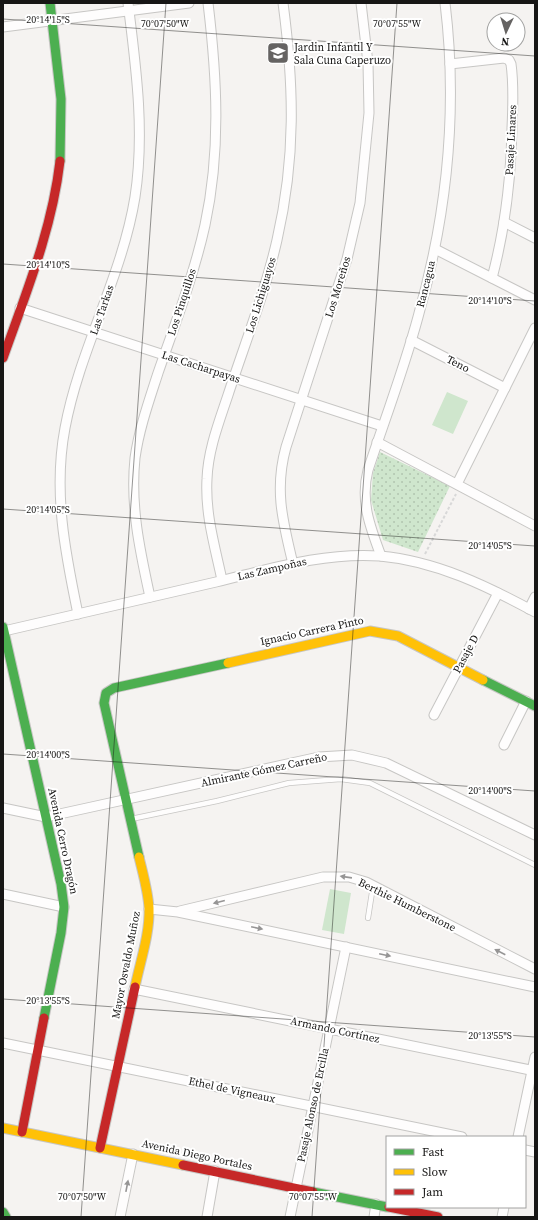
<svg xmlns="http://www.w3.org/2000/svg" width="538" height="1220" font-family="'Source Serif 4',serif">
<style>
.grass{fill:#cfe6cd}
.park{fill:url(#park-dots)}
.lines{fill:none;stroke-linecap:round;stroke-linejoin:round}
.lane-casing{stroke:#c7c6c4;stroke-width:6}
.street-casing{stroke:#c7c6c4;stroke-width:11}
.fast-casing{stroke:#c7c6c4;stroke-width:11}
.slow-casing{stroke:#c7c6c4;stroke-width:11}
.jam-casing{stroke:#c7c6c4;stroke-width:11}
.path{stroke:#d8d8d8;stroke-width:2;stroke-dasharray:3 2;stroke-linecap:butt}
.lane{stroke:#fefdfd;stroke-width:4.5}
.street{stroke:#fefdfd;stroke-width:9}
.fast{stroke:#4caf50;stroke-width:9}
.slow{stroke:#ffc107;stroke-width:9}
.jam{stroke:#c62828;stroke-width:9}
.oneway{fill:#969595}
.ticks{fill:none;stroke:#171615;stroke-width:1;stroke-opacity:0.45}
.labels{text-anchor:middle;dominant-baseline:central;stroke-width:4;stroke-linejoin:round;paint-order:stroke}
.poi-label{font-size:11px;fill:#171615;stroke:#fff;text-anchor:start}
.street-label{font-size:11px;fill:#171615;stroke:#fff}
.ticks-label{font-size:10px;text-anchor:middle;fill:#171615;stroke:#fff;stroke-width:4;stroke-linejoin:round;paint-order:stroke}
</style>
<defs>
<pattern id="park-dots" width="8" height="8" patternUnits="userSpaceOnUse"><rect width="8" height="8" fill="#cfe6cd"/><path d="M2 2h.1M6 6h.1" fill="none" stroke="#b1c5af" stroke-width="1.8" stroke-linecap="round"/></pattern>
</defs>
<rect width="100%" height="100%" fill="#f5f3f1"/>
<g class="grass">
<polygon points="447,392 468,401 453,434 432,425"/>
<polygon points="330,889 351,893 344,934 322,930"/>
</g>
<polygon class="park" points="380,452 450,486 418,552 383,540 371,500 373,473"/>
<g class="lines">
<g class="lane-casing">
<g id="lane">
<polyline points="131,819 217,801 289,783 341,779 370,783 535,865"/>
<polyline points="368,918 373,886"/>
</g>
</g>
<g class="street-casing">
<g id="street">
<polyline points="3,27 189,3"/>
<path d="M 450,64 L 504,58 L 509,60 L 511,64 C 514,85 513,107 512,128 C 511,179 505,229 492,278"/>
<polyline points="504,222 535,238"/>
<polyline points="435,249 535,300"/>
<polyline points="20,308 382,426"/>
<polyline points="411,340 505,388"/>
<polyline points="377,442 535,526"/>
<polyline points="457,484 535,328"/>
<path d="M 381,556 C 370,527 360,501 368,470 C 385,419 404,369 418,317 C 447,215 458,109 445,3"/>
<path d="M 293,564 C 283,522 274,490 286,447 L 347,259 L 360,203 L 369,113 L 368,63 L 361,3"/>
<path d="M 222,580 C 215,547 205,514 207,479 C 208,450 219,422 228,395 C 245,343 265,293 277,240 C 296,157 294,86 283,3"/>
<path d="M 150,597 C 140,551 130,506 135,458 C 139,429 149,401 158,373 C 175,324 194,275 205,225 C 221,151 217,78 208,3"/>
<polyline points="529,609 535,597"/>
<path d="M 78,614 C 65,552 53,491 65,428 C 80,348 122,277 135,197 C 145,132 136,67 128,3"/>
<path d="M 4,631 C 75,615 145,598 216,582 C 270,569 324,552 380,556 C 436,561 487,586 535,612"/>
<polyline points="434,715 498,593"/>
<polyline points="504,745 526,701"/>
<polyline points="3,808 46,817 319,757 352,755 386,763 535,835"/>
<polyline points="3,894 64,907"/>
<polyline points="149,909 178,912 535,987"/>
<polyline points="180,911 323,877 349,877 366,882 535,969"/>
<polyline points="134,989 535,1071"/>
<polyline points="3,1043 462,1137"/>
<polyline points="518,1137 535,1057"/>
<polyline points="525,1150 535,1152"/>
<polyline points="120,1217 133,1154"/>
<polyline points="207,1217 215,1171"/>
<polyline points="290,1217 346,947"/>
<polyline points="374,1217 376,1204"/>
<polyline points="502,1217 504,1207"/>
</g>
</g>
<g class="fast-casing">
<g id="fast">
<polyline points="50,3 61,99 60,161"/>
<polyline points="3,627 61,884 64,907 61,933 44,1018"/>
<polyline points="483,680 535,706"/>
<polyline points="139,857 104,703 106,693 114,688 228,663"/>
<polyline points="313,1192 387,1207"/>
<polyline points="3,1212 6,1217"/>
</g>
</g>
<g class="slow-casing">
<g id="slow">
<polyline points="228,663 370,631 398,636 483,680"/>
<path d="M 135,987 C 140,962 150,934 149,908 C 148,891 143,874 139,857"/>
<polyline points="3,1128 183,1165"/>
</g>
</g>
<g class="jam-casing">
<g id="jam">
<path d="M 3,358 C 26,293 52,230 60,161"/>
<polyline points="22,1132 44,1018"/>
<polyline points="100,1148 135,987"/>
<polyline points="183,1165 313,1192"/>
<polyline points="389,1207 438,1217"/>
</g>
</g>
<polyline class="path" points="425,554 456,494"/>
<use href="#lane" class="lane"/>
<use href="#street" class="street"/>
<use href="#fast" class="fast"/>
<use href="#slow" class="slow"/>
<use href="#jam" class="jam"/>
</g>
<defs><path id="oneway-solid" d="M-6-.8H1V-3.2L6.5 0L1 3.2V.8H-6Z"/></defs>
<g class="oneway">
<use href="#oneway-solid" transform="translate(346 877) rotate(-172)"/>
<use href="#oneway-solid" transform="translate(219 902) rotate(166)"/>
<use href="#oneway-solid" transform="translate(257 928) rotate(12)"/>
<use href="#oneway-solid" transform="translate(500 952) rotate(-153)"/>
<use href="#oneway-solid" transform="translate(385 955) rotate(12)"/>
<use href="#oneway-solid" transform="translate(127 1186) rotate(-79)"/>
</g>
<path class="ticks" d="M 3,19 L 535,56M 3,264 L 535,301M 3,509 L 535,546M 3,754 L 535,791M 3,999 L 535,1037M 81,1217 L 166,3M 312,1217 L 397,3"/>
<defs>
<g id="school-square" transform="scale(1.15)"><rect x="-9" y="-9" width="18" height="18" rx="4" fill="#656362" stroke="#fff"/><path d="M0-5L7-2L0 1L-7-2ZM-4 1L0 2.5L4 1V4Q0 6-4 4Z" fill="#fff"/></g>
</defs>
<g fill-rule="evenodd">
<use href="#school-square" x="278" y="53"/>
</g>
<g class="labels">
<g class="poi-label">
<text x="294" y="47">Jardin Infantil Y<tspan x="294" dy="13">Sala Cuna Caperuzo</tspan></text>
</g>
<g class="street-label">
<text transform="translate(511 140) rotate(-87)">Pasaje Linares</text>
<text transform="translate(426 284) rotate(-76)">Rancagua</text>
<text transform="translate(338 287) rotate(-73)">Los Moreños</text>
<text transform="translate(261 295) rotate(-73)">Los Lichiguayos</text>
<text transform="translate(182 302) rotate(-72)">Los Pinquillos</text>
<text transform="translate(102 310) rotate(-71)">Las Tarkas</text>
<text transform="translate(458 364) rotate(27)">Teno</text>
<text transform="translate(201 367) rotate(18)">Las Cacharpayas</text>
<text transform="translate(272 569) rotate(-13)">Las Zampoñas</text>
<text transform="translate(312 631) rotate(-12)">Ignacio Carrera Pinto</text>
<text transform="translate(466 654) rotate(-62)">Pasaje D</text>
<text transform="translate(264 770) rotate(-12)">Almirante Gómez Carreño</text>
<text transform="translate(63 841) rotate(78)">Avenida Cerro Dragón</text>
<text transform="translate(407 905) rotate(26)">Berthie Humberstone</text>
<text transform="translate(126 965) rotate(-79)">Mayor Osvaldo Muñoz</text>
<text transform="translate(335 1030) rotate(12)">Armando Cortínez</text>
<text transform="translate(232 1090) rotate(12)">Ethel de Vigneaux</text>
<text transform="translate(313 1105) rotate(-78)">Pasaje Alonso de Ercilla</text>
<text transform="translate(197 1155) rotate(12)">Avenida Diego Portales</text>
</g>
</g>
<g class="ticks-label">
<text x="48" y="23">20°14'15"S</text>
<text x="165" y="27">70°07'50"W</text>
<text x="397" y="27">70°07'55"W</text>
<text x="48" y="268">20°14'10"S</text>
<text x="490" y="304">20°14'10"S</text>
<text x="48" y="513">20°14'05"S</text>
<text x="490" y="549">20°14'05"S</text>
<text x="48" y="758">20°14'00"S</text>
<text x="490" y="794">20°14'00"S</text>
<text x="48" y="1004">20°13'55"S</text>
<text x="490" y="1039">20°13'55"S</text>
<text x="82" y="1200">70°07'50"W</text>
<text x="313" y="1200">70°07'55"W</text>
</g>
<rect width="538" height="1220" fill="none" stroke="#171615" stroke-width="8"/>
<rect x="386" y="1136" width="140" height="72" fill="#ffffff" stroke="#a2a2a1"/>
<rect x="394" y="1149" width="20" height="6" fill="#4caf50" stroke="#a2a2a1"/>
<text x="422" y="1156" font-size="12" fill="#171615">Fast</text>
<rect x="394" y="1169" width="20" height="6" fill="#ffc107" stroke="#a2a2a1"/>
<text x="422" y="1176" font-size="12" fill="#171615">Slow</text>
<rect x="394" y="1189" width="20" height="6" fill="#c62828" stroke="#a2a2a1"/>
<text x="422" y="1196" font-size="12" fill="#171615">Jam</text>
<g transform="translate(506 32) rotate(184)"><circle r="19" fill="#ffffff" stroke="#a2a2a1"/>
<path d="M0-3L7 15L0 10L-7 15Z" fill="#656362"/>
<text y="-6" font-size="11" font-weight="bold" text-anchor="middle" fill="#171615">N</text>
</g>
</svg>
